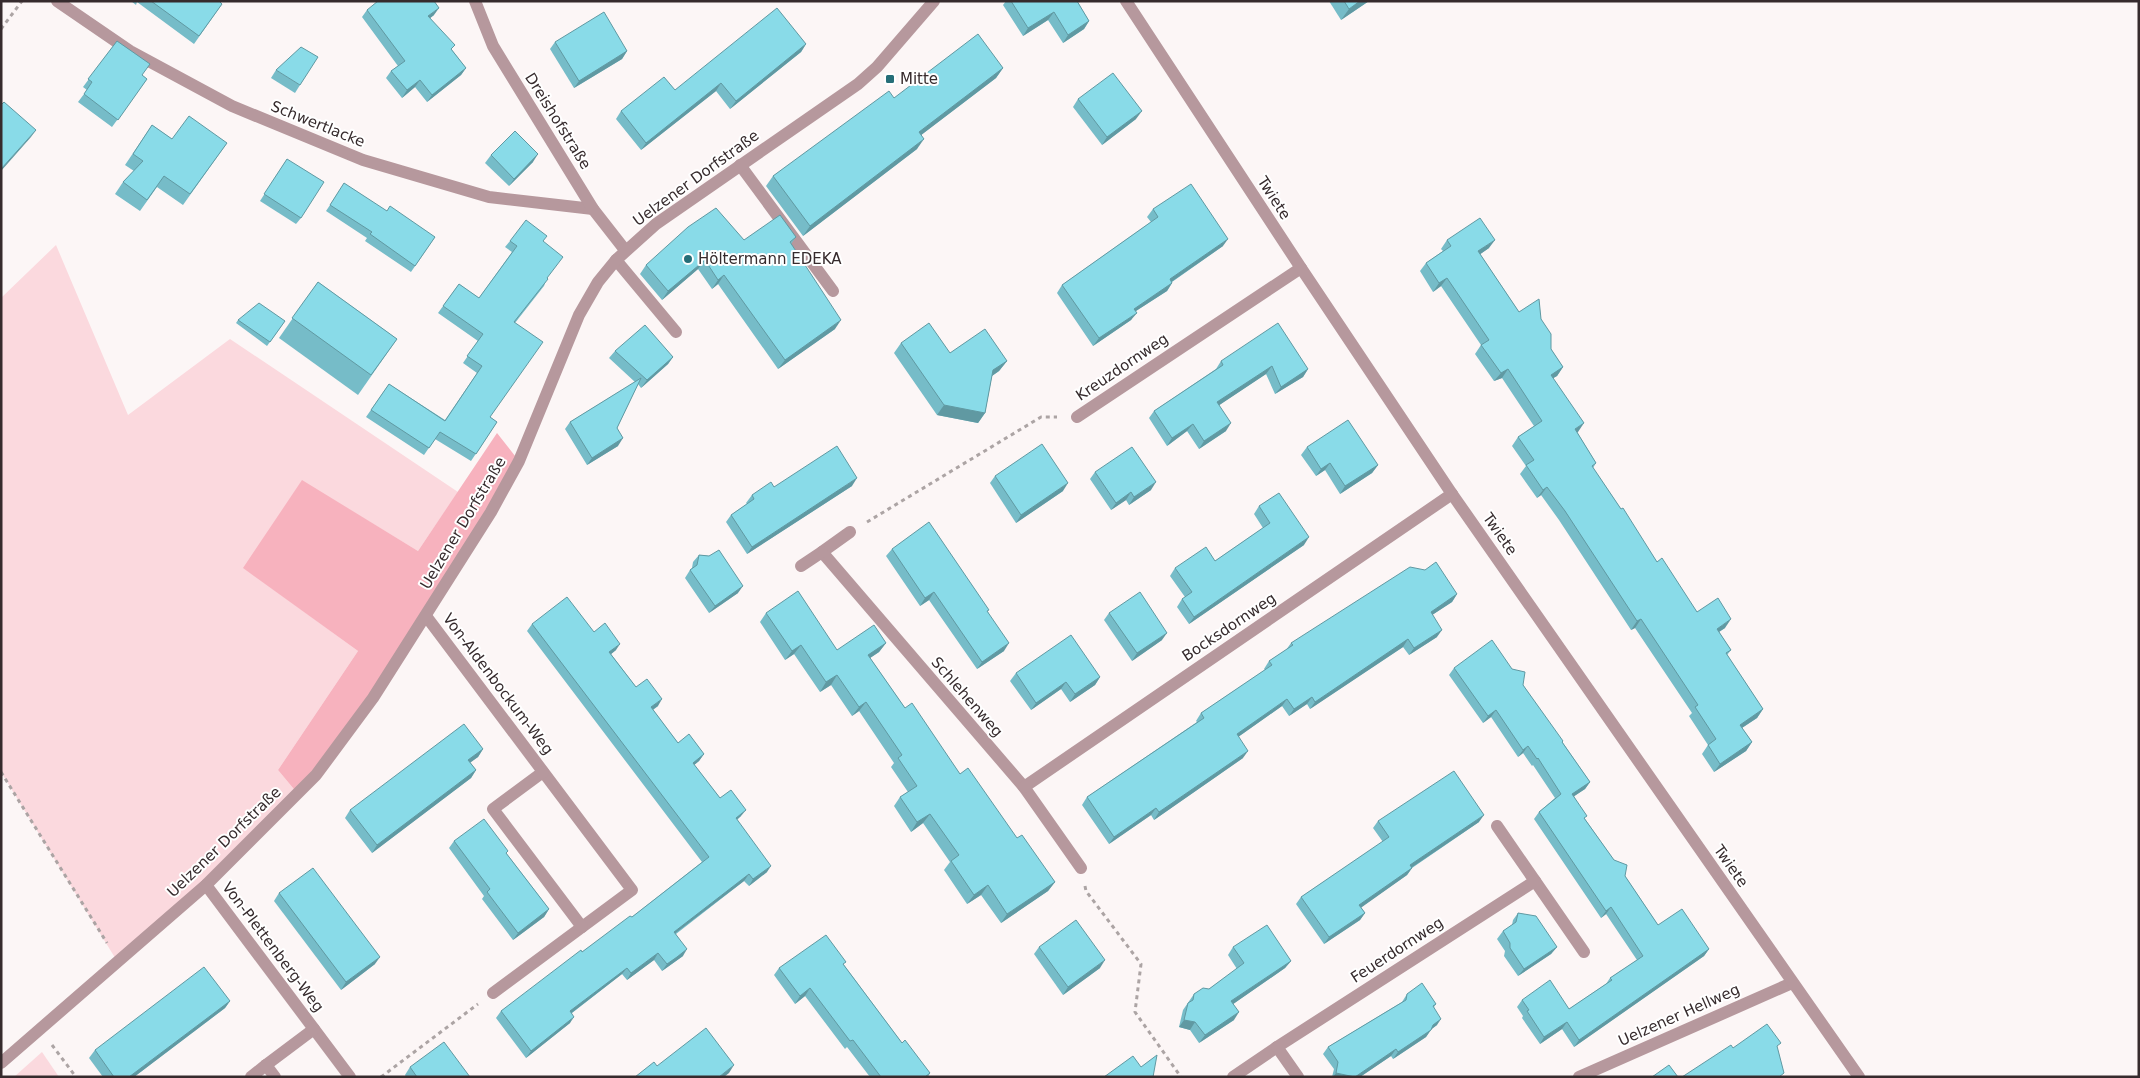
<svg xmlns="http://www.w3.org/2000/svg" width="2140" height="1078" font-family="'DejaVu Sans',sans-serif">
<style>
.green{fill:#fbd9de}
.forest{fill:#f7b2be}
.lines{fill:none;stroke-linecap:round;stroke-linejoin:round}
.path{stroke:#aca4a4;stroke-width:3;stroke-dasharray:4 4;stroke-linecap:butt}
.service{stroke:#b6989d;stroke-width:12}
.minor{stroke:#b6989d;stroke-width:12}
.tertiary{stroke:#b6989d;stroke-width:12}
.wall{fill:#76bcc8}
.shaded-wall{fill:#6099a2}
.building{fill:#89dbe8;stroke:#6099a2}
.poi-dot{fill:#256e78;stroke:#fff;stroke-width:2}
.labels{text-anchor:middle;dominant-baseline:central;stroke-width:4;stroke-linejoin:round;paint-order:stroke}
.poi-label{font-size:15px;fill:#362b2d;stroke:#fff;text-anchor:start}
.street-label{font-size:15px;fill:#362b2d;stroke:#fff}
</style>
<rect width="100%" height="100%" fill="#fcf6f6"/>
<g class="green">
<polygon points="56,245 128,415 230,339 458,492 418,551 302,481 244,568 358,651 278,770 298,794 117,961 1,772 1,298"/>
<polygon points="42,1052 59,1077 14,1077"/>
</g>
<polygon class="forest" points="497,433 519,461 426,616 298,794 278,770 358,651 243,568 302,480 418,551"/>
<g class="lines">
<g class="path">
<polyline points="1,29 22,1"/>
<polyline points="867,522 1041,417 1057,417"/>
<polyline points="1,772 107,943"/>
<polyline points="1085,886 1086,891 1141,964 1135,1012 1181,1077"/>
<polyline points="52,1045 76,1077"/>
<polyline points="381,1077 478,1004"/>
</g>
<g class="service">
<polyline points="740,165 833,291"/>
<polyline points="616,260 676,332"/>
</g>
<g class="minor">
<polyline points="57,1 130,51 232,106 363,160 489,197 593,209"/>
<polyline points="475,1 493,46 593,209 625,250"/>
<polyline points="1077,417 1301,268"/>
<polyline points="850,532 822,552 1024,787 1081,868"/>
<polyline points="801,566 822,552"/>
<polyline points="426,616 632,890 493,993"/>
<polyline points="543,772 493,809 582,927"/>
<polyline points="1024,787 1452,494"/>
<polyline points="1497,826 1535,881"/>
<polyline points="206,885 350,1077"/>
<polyline points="251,1077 266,1065"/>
<polyline points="275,1077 266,1065 314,1029"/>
<polyline points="1233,1077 1277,1047"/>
<polyline points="1298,1077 1277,1047 1535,881 1584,952"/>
<polyline points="1579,1077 1792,983"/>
</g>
<g class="tertiary">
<polyline points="1126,1 1301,268 1452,494 1859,1077"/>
<polyline points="1,1063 206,885 316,775 373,698 491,512 519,461 579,315 598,282 616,260 656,224 858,84 877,67 934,1"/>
</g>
</g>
<g class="wall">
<polygon points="131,1 219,1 222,4 194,44 137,2 136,5"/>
<polygon points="1006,1 1077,1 1089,21 1084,29 1063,43 1048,20 1023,36 1003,5"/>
<polygon points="1329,1 1369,1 1341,20"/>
<polygon points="367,10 434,15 430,18 452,50 466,68 461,75 427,102 415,87 402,98 386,78 391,71 398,66 362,17"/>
<polygon points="117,41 142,75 147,79 112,127 78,102 87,90 83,87"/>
<polygon points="555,42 627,51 622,59 574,88 550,49"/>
<polygon points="806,44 801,52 730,109 716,91 641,150 616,119 621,111 675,90"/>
<polygon points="1003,68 996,78 921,135 917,149 803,236 766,186 773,176 894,98"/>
<polygon points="276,70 300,85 295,93 271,78"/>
<polygon points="1078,99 1136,119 1102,145 1073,107"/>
<polygon points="152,125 172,139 227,143 183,205 157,187 140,211 115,194 123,182 134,171 125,165"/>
<polygon points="491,155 533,162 509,186 485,163"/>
<polygon points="287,159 301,218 296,224 260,201"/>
<polygon points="340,190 387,211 435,237 411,272 365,241 367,238 326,211"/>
<polygon points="1153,209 1223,246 1172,282 1172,283 1167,291 1136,311 1131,320 1093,346 1057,293 1062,285 1151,222 1147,217"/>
<polygon points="796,237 791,244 835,329 778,369 718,284 712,289 698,269 662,300 640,274 646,265 744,240"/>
<polygon points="1447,240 1489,248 1480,254 1519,312 1541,319 1551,349 1563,367 1557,376 1553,378 1578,432 1577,432 1596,463 1593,468 1657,562 1697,612 1725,628 1719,632 1731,650 1727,655 1763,709 1757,718 1742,728 1752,742 1746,751 1714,772 1702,754 1708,745 1689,716 1692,713 1635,628 1631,630 1559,520 1541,495 1537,498 1520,474 1526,466 1512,446 1518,437 1534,426 1502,378 1494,381 1475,354 1481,345 1441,286 1433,292 1420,271 1426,263 1443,251 1441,249"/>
<polygon points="510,241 543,242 547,278 544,286 515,323 490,417 497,422 471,461 435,439 424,455 366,417 389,384 445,420 477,373 463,363 478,341 438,313 459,284 479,298 512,252 505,247"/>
<polygon points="318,282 397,339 358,395 279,338"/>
<polygon points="238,320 285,321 267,346 236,323"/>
<polygon points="901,343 950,353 1007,361 999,371 992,376 985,413 978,423 937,415 894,353"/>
<polygon points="615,351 673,357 668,364 641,388 638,384 617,428 618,446 587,465 565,429 570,422 635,382 609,358"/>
<polygon points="1221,361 1308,369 1303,377 1275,394 1266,374 1219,405 1226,431 1199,449 1187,431 1167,446 1149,418 1154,411 1216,369"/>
<polygon points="1307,447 1378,465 1372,473 1340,494 1325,470 1316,476 1301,455"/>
<polygon points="1095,472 1151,490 1129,505 1126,500 1111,510 1090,479"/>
<polygon points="995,476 1063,491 1016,523 990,483"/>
<polygon points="852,486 747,554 726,522 731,515 747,504 746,503 752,495 774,487"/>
<polygon points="1259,506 1304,545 1189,624 1177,607 1182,599 1185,597 1170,576 1175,568 1215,561 1263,528 1254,514"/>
<polygon points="892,549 988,612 1004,651 977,669 929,600 920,606 886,556"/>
<polygon points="699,555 709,556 738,593 709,613 685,578 690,570 692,568 693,562"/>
<polygon points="1457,594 1452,602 1432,615 1437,637 1409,655 1403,647 1310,709 1307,704 1289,716 1282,706 1238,737 1243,758 1154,820 1151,815 1109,844 1082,805 1087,797 1197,722 1196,721 1201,713 1265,670 1264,669 1269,661 1286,650 1291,643"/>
<polygon points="766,613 837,650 886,643 879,652 870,658 905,708 960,774 1055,882 1048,891 1001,923 981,895 967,904 944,870 950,862 923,823 911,832 894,806 900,797 908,792 891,767 894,763 859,711 852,716 831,685 820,692 794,654 785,660 760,622"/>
<polygon points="1109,613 1162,640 1132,661 1104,620"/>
<polygon points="532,624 594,632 616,650 611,654 636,687 658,706 653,710 678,743 704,754 699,761 694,765 720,798 741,816 737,820 767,872 749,886 744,881 676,934 683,956 662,971 654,960 627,980 622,974 572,1013 570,1023 526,1058 496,1018 501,1011 582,952 632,917 702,862 527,631"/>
<polygon points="1454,668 1523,685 1590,782 1585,789 1574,796 1585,819 1625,876 1658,925 1709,949 1704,956 1574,1047 1562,1029 1540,1044 1522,1018 1523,1016 1517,1007 1522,1000 1569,1009 1606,984 1610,978 1637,960 1606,914 1601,918 1534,819 1539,812 1555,798 1533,765 1532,766 1523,753 1518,757 1491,717 1483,723 1449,675"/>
<polygon points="1016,673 1100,677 1095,685 1070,702 1061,689 1031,710 1010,681"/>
<polygon points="483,749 478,757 470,762 476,770 471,778 372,853 345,818 350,810"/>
<polygon points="1378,821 1479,822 1412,868 1407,875 1361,907 1365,913 1360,920 1324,944 1296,904 1301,897 1383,842 1373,828"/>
<polygon points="454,841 508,851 506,853 549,909 544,917 513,940 482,899 484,896 449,848"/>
<polygon points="279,893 375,964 341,990 274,901"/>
<polygon points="1518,913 1557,947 1551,954 1518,976 1504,956 1505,951 1497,939 1503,931 1512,925 1513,920"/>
<polygon points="1039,947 1100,968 1063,995 1034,954"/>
<polygon points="1233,947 1291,961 1285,968 1233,1004 1234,1020 1199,1043 1190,1030 1179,1027 1183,1010 1194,994 1209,989 1237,969 1228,955"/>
<polygon points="844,965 902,1043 930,1073 928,1077 870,1077 847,1047 845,1049 805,996 795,1004 774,975 779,968"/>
<polygon points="1407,994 1436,1004 1434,1007 1437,1025 1431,1029 1426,1037 1393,1059 1391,1056 1360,1077 1332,1077 1334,1069 1323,1054 1328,1047 1402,1002"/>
<polygon points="230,1001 225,1008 134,1077 103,1077 89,1058 95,1050"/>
<polygon points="410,1067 470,1077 406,1077 405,1075"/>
</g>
<g class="shaded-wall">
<polygon points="1360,1 1369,1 1341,20 1349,9"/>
<polygon points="439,8 434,15 424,23 428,16"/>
<polygon points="1054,12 1048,20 1023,36 1028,28"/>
<polygon points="1089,21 1084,29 1063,43 1068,35"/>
<polygon points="806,44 801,52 730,109 736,101"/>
<polygon points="627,51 622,59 574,88 579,81"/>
<polygon points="466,68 461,75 427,102 432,95"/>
<polygon points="1003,68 996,78 912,142 919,132"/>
<polygon points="420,80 415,87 402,98 407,90"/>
<polygon points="721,83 716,91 641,150 646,143"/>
<polygon points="1142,111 1136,119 1102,145 1107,137"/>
<polygon points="36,130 31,137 1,171 1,169"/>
<polygon points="924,139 917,149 803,236 810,226"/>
<polygon points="538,154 533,162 509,186 514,179"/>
<polygon points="1228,239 1223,246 1164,287 1170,279"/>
<polygon points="1495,240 1489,248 1472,260 1478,251"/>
<polygon points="705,260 698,269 662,300 668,291"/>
<polygon points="724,275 718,284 712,289 718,280"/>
<polygon points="1447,278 1441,286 1433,292 1439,283"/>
<polygon points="1172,283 1167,291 1128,316 1134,309"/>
<polygon points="1137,313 1131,320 1093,346 1099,338"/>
<polygon points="841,320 835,329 778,369 785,360"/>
<polygon points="673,357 668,364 641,388 647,380"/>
<polygon points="1007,361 999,371 986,380 993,370"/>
<polygon points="1272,366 1266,374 1212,410 1217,402"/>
<polygon points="1563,367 1557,376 1545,383 1551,375"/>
<polygon points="1308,369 1303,377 1275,394 1281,387"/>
<polygon points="1508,369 1502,378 1494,381 1501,373"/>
<polygon points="944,405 985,413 978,423 937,415"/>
<polygon points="1231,423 1226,431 1199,449 1204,441"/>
<polygon points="1584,423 1578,432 1569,438 1575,429"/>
<polygon points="1193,424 1187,431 1167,446 1172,438"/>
<polygon points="623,438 618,446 587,465 592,458"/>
<polygon points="1330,463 1325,470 1316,476 1321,469"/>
<polygon points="1378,465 1372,473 1340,494 1345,486"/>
<polygon points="857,478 852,486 747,554 752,547"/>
<polygon points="1156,482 1151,490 1129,505 1134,497"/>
<polygon points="1068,483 1063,491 1016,523 1021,515"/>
<polygon points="1547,487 1541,495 1537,498 1543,490"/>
<polygon points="1131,492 1126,500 1111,510 1116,503"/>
<polygon points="1309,537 1304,545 1189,624 1194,617"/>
<polygon points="743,586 738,593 709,613 715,606"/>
<polygon points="934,592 929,600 920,606 925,598"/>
<polygon points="1457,594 1452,602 1426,619 1431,612"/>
<polygon points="1641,619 1635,628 1631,630 1637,621"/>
<polygon points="1731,619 1725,628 1711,637 1717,629"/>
<polygon points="1442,630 1437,637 1409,655 1414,648"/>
<polygon points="1167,633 1162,640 1132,661 1137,653"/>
<polygon points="1408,639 1403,647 1310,709 1315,702"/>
<polygon points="886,643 879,652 861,664 868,655"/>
<polygon points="1009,643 1004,651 977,669 982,662"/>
<polygon points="620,644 616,650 605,659 609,652"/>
<polygon points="801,645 794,654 785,660 792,651"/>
<polygon points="837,675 831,685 820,692 826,682"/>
<polygon points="1100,677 1095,685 1070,702 1075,694"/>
<polygon points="1066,682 1061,689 1031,710 1036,703"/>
<polygon points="1312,697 1307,704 1289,716 1294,709"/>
<polygon points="662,699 658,706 646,714 651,707"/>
<polygon points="1287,699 1282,706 1231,742 1237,734"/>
<polygon points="866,702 859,711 852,716 859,707"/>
<polygon points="1763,709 1757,718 1734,733 1740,725"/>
<polygon points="1496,710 1491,717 1483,723 1488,716"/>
<polygon points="1752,742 1746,751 1714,772 1720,764"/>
<polygon points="1528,746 1523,753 1518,757 1523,750"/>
<polygon points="483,749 478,757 463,768 468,760"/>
<polygon points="1248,751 1243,758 1154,820 1159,812"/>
<polygon points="704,754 699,761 688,770 693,763"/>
<polygon points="476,770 471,778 372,853 377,845"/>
<polygon points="1590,782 1585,789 1567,801 1572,794"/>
<polygon points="1156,808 1151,815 1109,844 1114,837"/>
<polygon points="746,810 741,816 731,824 736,818"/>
<polygon points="930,814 923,823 911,832 917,822"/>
<polygon points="1484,815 1479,822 1405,872 1410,865"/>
<polygon points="771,866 767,872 749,886 753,879"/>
<polygon points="1412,868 1407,875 1355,912 1359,905"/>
<polygon points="749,874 744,881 669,938 674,932"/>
<polygon points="1055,882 1048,891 1001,923 1007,914"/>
<polygon points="988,885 981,895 967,904 974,895"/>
<polygon points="1611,907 1606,914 1601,918 1606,911"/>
<polygon points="549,909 544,917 513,940 518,933"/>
<polygon points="1365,913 1360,920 1324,944 1329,937"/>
<polygon points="1557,947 1551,954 1518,976 1524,969"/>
<polygon points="687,949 683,956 662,971 667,964"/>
<polygon points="1709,949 1704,956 1574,1047 1579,1040"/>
<polygon points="658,953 654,960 627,980 631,973"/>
<polygon points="380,957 375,964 341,990 346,982"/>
<polygon points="1105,960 1100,968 1063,995 1068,987"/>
<polygon points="1291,961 1285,968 1226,1009 1231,1001"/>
<polygon points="627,968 622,974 565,1018 570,1011"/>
<polygon points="810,988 805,996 795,1004 800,996"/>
<polygon points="230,1001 225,1008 134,1077 129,1077"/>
<polygon points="1239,1012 1234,1020 1199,1043 1205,1035"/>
<polygon points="574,1017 570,1023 526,1058 531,1051"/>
<polygon points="1441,1019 1437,1025 1428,1032 1433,1025"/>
<polygon points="1184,1020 1195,1022 1190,1030 1179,1027"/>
<polygon points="1567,1022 1562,1029 1540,1044 1544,1037"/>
<polygon points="1431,1030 1426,1037 1393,1059 1398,1052"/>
<polygon points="1396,1049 1391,1056 1360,1077 1355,1077"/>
<polygon points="734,1065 729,1073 724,1077 719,1077"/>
<polygon points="1336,1073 1353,1077 1333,1077"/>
</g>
<g class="building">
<polygon points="151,1 219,1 222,4 199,36"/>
<polygon points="378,1 434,1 439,8 428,16 455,45 451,49 466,68 432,95 420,80 407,90 391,71 405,61 367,10"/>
<polygon points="1011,1 1077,1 1089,21 1068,35 1054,12 1028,28"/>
<polygon points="1344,1 1360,1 1349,9"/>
<polygon points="777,8 806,44 736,101 721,83 646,143 621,111 664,77 675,90"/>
<polygon points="604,12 627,51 579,81 555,42"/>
<polygon points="978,34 1003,68 919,132 924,139 810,226 773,176 889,91 894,98"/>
<polygon points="117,41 150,64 142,75 147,79 118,120 84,94 92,82 88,79"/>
<polygon points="301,47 318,57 300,85 276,70"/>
<polygon points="1113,73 1142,111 1107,137 1078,99"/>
<polygon points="4,102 36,130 1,169 1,105"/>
<polygon points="189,116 227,143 190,194 164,176 147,200 123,182 143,161 133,154 152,125 172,139"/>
<polygon points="515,131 538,154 514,179 491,155"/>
<polygon points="287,159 324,182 301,218 264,194"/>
<polygon points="344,183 387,211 390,206 435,237 415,266 370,234 372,232 330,205"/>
<polygon points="1191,184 1228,239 1170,279 1172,283 1134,309 1137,313 1099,338 1062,285 1158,217 1153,209"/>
<polygon points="716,208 744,240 780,215 796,237 790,242 841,320 785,360 724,275 718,280 705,260 668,291 646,265 688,227"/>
<polygon points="1480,218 1495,240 1478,251 1519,312 1539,299 1541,319 1551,334 1551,349 1563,367 1551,375 1584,423 1575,429 1596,463 1592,466 1621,509 1623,508 1657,562 1662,558 1697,612 1718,598 1731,619 1717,629 1731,650 1726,653 1763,709 1740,725 1752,742 1720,764 1708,745 1716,739 1695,707 1698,705 1641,619 1637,621 1565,511 1547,487 1543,490 1526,465 1534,460 1518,437 1542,421 1508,369 1501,373 1481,345 1489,340 1447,278 1439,283 1426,263 1451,246 1447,240"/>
<polygon points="526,220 547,236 543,241 563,257 547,278 548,279 514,322 543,342 490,417 497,422 476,454 440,432 429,448 371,410 389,384 445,421 482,366 467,356 483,334 443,306 459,284 479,298 517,246 510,241"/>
<polygon points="318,282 397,339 371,375 292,318"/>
<polygon points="259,303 285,321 270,342 238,320"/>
<polygon points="929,323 950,353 985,329 1007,361 993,370 985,413 944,405 901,343"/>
<polygon points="1278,323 1308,369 1281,387 1272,366 1217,402 1231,423 1204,441 1193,424 1172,438 1154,411 1223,365 1221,361"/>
<polygon points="645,325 673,357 647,380 615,351"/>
<polygon points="641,378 617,428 623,438 592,458 570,422"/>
<polygon points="1348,420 1378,465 1345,486 1330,463 1321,469 1307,447"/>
<polygon points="1042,444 1068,483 1021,515 995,476"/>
<polygon points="837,446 857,478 752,547 731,515 754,499 752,495 771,482 774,487"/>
<polygon points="1132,447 1156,482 1134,497 1131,492 1116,503 1095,472"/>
<polygon points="1279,493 1309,537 1194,617 1182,599 1192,592 1175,568 1206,547 1215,561 1270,523 1259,506"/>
<polygon points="929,522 989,610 987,611 1009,643 982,662 934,592 925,598 892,549"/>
<polygon points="719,550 743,586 715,606 690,570 697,565 699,555 709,556"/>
<polygon points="1436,562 1457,594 1431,612 1442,630 1414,648 1408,639 1315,702 1312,697 1294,709 1287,699 1237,734 1248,751 1159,812 1156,808 1114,837 1087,797 1204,718 1201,713 1272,665 1269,661 1293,645 1291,643 1410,567 1425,570"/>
<polygon points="798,591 837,650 874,625 886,643 868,655 905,708 912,703 960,774 968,768 1017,838 1022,835 1055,882 1007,914 988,885 974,895 951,861 959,855 930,814 917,822 900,797 917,786 898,758 902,755 866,702 859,707 837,675 826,682 801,645 792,651 766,613"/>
<polygon points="1140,592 1167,633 1137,653 1109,613"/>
<polygon points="567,597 594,632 605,623 620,644 609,652 636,687 647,679 662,699 651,707 678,743 689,734 704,754 693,763 720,798 731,790 746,810 736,818 771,866 753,879 749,874 674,932 687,949 677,957 667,964 658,953 631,973 627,968 570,1011 574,1017 531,1051 501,1011 581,950 582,952 630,916 632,917 709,857 532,624"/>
<polygon points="1071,635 1100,677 1075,694 1066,682 1036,703 1016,673"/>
<polygon points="1492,640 1512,669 1525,672 1523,685 1563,741 1562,742 1590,782 1572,794 1587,816 1584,818 1614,860 1627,865 1625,876 1658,925 1682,909 1709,949 1579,1040 1567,1022 1544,1037 1527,1011 1529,1010 1522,1000 1550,980 1569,1009 1612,980 1610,978 1643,956 1611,907 1606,911 1539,812 1561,794 1538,758 1537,759 1528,746 1523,750 1496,710 1488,716 1454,668"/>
<polygon points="464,724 483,749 468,760 476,770 377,845 350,810"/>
<polygon points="1454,771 1484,815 1410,865 1412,868 1359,905 1365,913 1329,937 1301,897 1389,837 1378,821"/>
<polygon points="484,819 508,851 506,853 549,909 518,933 487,892 490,889 454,841"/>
<polygon points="313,868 380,957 346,982 279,893"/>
<polygon points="1518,913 1536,916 1557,947 1524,969 1510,948 1510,943 1503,931 1516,922"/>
<polygon points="1076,920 1105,960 1068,987 1039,947"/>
<polygon points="1267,925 1291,961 1231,1001 1239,1012 1205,1035 1195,1022 1184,1020 1188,1003 1193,1000 1194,994 1203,988 1209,989 1244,963 1233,947"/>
<polygon points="826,935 846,962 843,964 902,1043 905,1040 930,1073 925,1077 881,1077 853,1040 850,1041 810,988 800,996 779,968"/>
<polygon points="204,967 230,1001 129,1077 114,1077 95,1050"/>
<polygon points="1422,983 1436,1004 1433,1006 1441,1019 1433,1025 1431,1030 1398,1052 1396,1049 1355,1077 1336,1073 1338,1062 1328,1047 1406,1000 1407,994"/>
<polygon points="1767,1024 1781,1043 1777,1046 1784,1073 1779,1077 1682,1077 1731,1045 1733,1048"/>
<polygon points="706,1028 734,1065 719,1077 635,1077 654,1062 657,1066"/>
<polygon points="444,1042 470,1077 417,1077 410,1067"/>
<polygon points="1157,1055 1153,1077 1104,1077 1133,1056 1141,1067"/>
<polygon points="1669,1065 1678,1077 1652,1077"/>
</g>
<g class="poi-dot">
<rect x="885" y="74" width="10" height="10" rx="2.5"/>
<circle cx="688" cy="259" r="5"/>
</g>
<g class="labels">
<g class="poi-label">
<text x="900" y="79">Mitte</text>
<text x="698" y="259">Höltermann EDEKA</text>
</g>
<g class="street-label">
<text transform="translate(558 121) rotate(58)">Dreishofstraße</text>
<text transform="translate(318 124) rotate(22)">Schwertlacke</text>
<text transform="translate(696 178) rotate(-36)">Uelzener Dorfstraße</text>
<text transform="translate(1274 198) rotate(57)">Twiete</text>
<text transform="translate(1122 367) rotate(-34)">Kreuzdornweg</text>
<text transform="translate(463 523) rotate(-59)">Uelzener Dorfstraße</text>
<text transform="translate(1500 534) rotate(55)">Twiete</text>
<text transform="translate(1229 627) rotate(-34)">Bocksdornweg</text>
<text transform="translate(498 684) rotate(53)">Von-Aldenbockum-Weg</text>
<text transform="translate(967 697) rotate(49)">Schlehenweg</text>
<text transform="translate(224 842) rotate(-44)">Uelzener Dorfstraße</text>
<text transform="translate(1731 866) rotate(55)">Twiete</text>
<text transform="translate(273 947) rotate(53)">Von-Plettenberg-Weg</text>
<text transform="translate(1397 950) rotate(-33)">Feuerdornweg</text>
<text transform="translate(1679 1015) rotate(-24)">Uelzener Hellweg</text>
</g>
</g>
<rect width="2140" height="1078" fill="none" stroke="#362b2d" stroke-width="5"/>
</svg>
